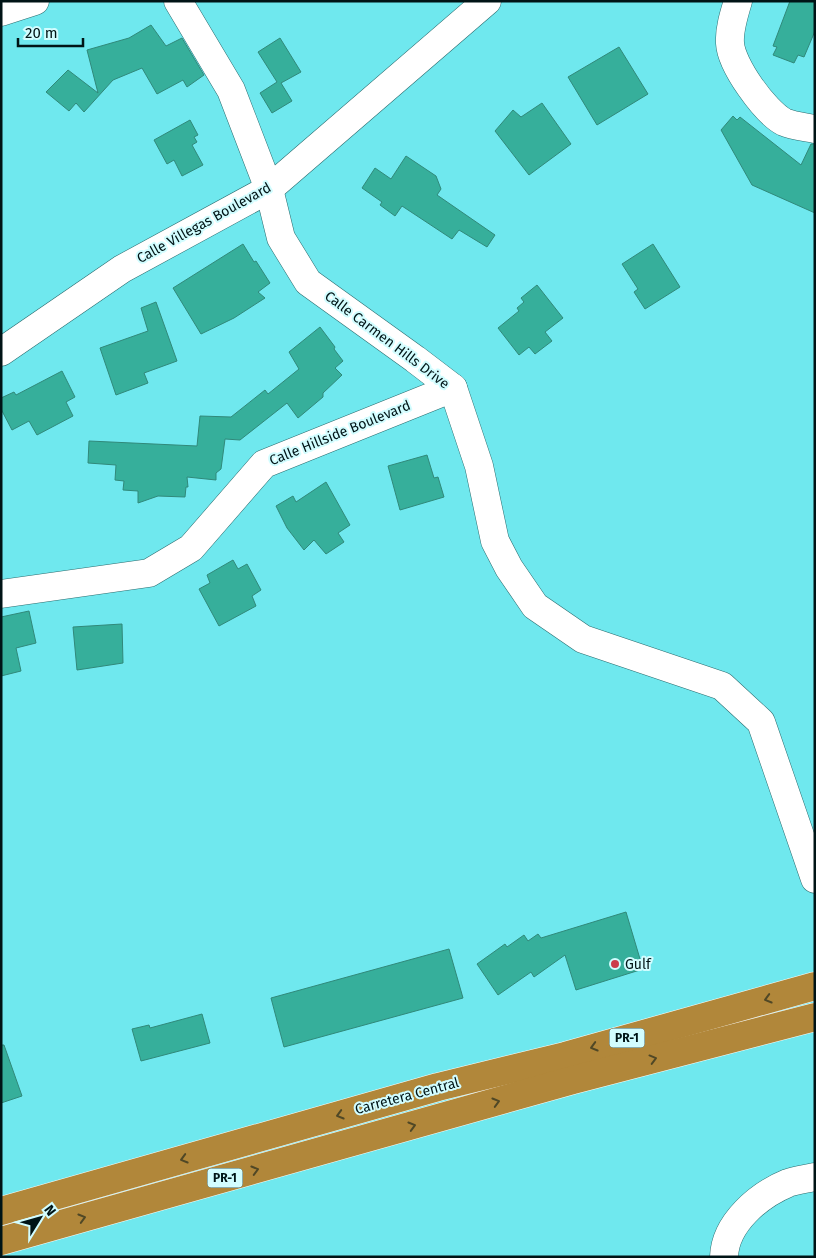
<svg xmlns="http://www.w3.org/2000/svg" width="816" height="1258" font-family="'Fira Sans',sans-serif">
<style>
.building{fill:#36af9b;stroke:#30897a}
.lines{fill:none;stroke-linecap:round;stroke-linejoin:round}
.minor-casing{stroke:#2b6c6f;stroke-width:29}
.highway-casing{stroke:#fff;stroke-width:29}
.minor{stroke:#fff;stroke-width:28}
.highway{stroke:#b1873a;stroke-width:28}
.oneway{stroke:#504826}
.poi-dot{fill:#cc3c4a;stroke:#d2fdff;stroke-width:2}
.labels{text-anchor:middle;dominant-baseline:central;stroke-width:4;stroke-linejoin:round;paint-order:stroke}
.shield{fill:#d2fdff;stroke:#3f5a5c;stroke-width:1}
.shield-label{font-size:12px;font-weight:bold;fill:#001416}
.street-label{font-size:14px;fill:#001416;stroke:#d2fdff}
.poi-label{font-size:14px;fill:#001416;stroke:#d2fdff;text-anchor:start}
</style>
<rect width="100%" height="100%" fill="#6fe8ee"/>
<g class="building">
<polygon points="790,1 815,1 815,31 804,57 798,55 794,63 773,55 777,47 773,46"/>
<polygon points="151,25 166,46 182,38 204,75 187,87 183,80 157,94 142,68 113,80 84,112 76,103 69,111 46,92 68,70 98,93 87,50 129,38"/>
<polygon points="280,38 301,72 281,83 292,101 272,113 260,93 277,82 258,52"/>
<polygon points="619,47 648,94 597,125 568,77"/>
<polygon points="542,103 571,144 529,175 495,131 513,110 521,117"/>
<polygon points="733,116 737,120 740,117 801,165 811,144 815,144 815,213 752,185 721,130"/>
<polygon points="190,120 198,135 194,137 197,142 192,145 203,165 182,176 174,160 167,164 154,140"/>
<polygon points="406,156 436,176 441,189 437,195 495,235 487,247 459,230 452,239 402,206 395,216 380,205 382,202 362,188 375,168 391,179"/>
<polygon points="243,244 254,262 256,261 270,283 258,292 265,298 234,318 201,334 173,288"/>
<polygon points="653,244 680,287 645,309 634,292 638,289 622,264"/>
<polygon points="537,285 563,318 545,332 552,341 535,354 529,347 519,355 498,328 519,311 517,308 524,302 521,298"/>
<polygon points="156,302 177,361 144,373 148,383 116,395 100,348 148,331 141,308"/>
<polygon points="320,327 335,347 334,349 343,361 335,368 342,375 323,393 323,397 298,418 287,403 240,440 225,439 221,469 216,473 216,480 187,477 188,487 186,487 185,497 158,496 138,503 138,491 123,490 124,481 115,480 116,465 88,463 89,441 197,446 200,416 231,417 265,390 268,394 299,369 289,352"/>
<polygon points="62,371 75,397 66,402 73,416 37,435 29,421 12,430 1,409 1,398 14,392 16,395"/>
<polygon points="427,455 434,478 438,477 444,497 400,510 388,466"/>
<polygon points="326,482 350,525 338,533 344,542 326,554 314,540 304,550 287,528 276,506 293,496 296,502"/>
<polygon points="233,560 238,569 247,564 261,590 252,596 256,606 219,626 199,589 210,583 207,575"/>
<polygon points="29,611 36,643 16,648 21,671 1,676 1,617"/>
<polygon points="122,624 123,663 77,670 73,627"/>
<polygon points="626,912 643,969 576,990 565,955 534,977 531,972 498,995 477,964 505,944 507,947 524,935 528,941 538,934 541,938"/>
<polygon points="449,949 463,998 284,1047 271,998"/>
<polygon points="202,1014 210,1043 141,1061 132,1029 149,1025 150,1028"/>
<polygon points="1,1045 4,1045 22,1096 1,1103"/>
</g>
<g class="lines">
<g class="minor-casing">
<g id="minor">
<polyline points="178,1 231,90 269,189 281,238 308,282 415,359 453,388 479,466 495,541 509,568 535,606 583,639 722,686 761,722 815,879"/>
<path d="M 738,1 C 734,14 729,30 730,43 C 731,65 765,112 784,122 C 793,126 805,127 815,129"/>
<polyline points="1,12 35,1"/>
<polyline points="1,352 122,269 269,189 487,1"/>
<polyline points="1,594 149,573 191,548 264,464 453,388"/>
<path d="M 724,1257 C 725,1223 759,1195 788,1183 C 796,1180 806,1179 815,1177"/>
</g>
</g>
<g class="highway-casing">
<g id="highway">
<polyline points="1,1211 438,1087 565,1056 815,986"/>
<polyline points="1,1241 573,1080 815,1017"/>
</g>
</g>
<use href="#minor" class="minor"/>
<use href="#highway" class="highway"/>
</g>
<defs><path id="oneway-chevron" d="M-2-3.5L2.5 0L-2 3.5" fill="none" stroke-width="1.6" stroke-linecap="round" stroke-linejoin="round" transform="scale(1.25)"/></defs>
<g class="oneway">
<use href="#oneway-chevron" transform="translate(768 999) rotate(164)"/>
<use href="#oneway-chevron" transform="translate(594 1047) rotate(164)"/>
<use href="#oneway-chevron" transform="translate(653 1059) rotate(-15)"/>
<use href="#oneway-chevron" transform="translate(496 1102) rotate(-16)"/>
<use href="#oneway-chevron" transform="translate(340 1115) rotate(164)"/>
<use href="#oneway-chevron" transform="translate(412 1126) rotate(-16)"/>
<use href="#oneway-chevron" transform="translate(184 1159) rotate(164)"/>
<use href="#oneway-chevron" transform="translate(255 1170) rotate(-16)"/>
<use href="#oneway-chevron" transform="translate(82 1218) rotate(-16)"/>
</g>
<circle class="poi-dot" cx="615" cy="964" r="5"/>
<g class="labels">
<g class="shield">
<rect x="609.5" y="1028.5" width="35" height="19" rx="4"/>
<rect x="207.5" y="1168.5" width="35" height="19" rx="4"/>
</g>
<g class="shield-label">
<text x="627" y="1038">PR-1</text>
<text x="225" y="1178">PR-1</text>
</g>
<g class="street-label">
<text transform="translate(204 223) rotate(-29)">Calle Villegas Boulevard</text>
<text transform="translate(387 340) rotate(37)">Calle Carmen Hills Drive</text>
<text transform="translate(340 433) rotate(-22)">Calle Hillside Boulevard</text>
<text transform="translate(407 1096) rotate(-15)">Carretera Central</text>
</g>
<g class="poi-label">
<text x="625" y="964">Gulf</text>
</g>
</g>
<rect width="816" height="1258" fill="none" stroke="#001416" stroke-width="5"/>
<g transform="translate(40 1218) rotate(53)" stroke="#d2fdff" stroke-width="4" paint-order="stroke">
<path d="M0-4L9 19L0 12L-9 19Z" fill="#001416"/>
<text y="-8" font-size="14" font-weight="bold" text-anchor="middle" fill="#001416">N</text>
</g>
<path d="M18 38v8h65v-8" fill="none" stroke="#001416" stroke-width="2.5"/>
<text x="25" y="38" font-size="15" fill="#001416" stroke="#d2fdff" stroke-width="4" paint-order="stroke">20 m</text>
</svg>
